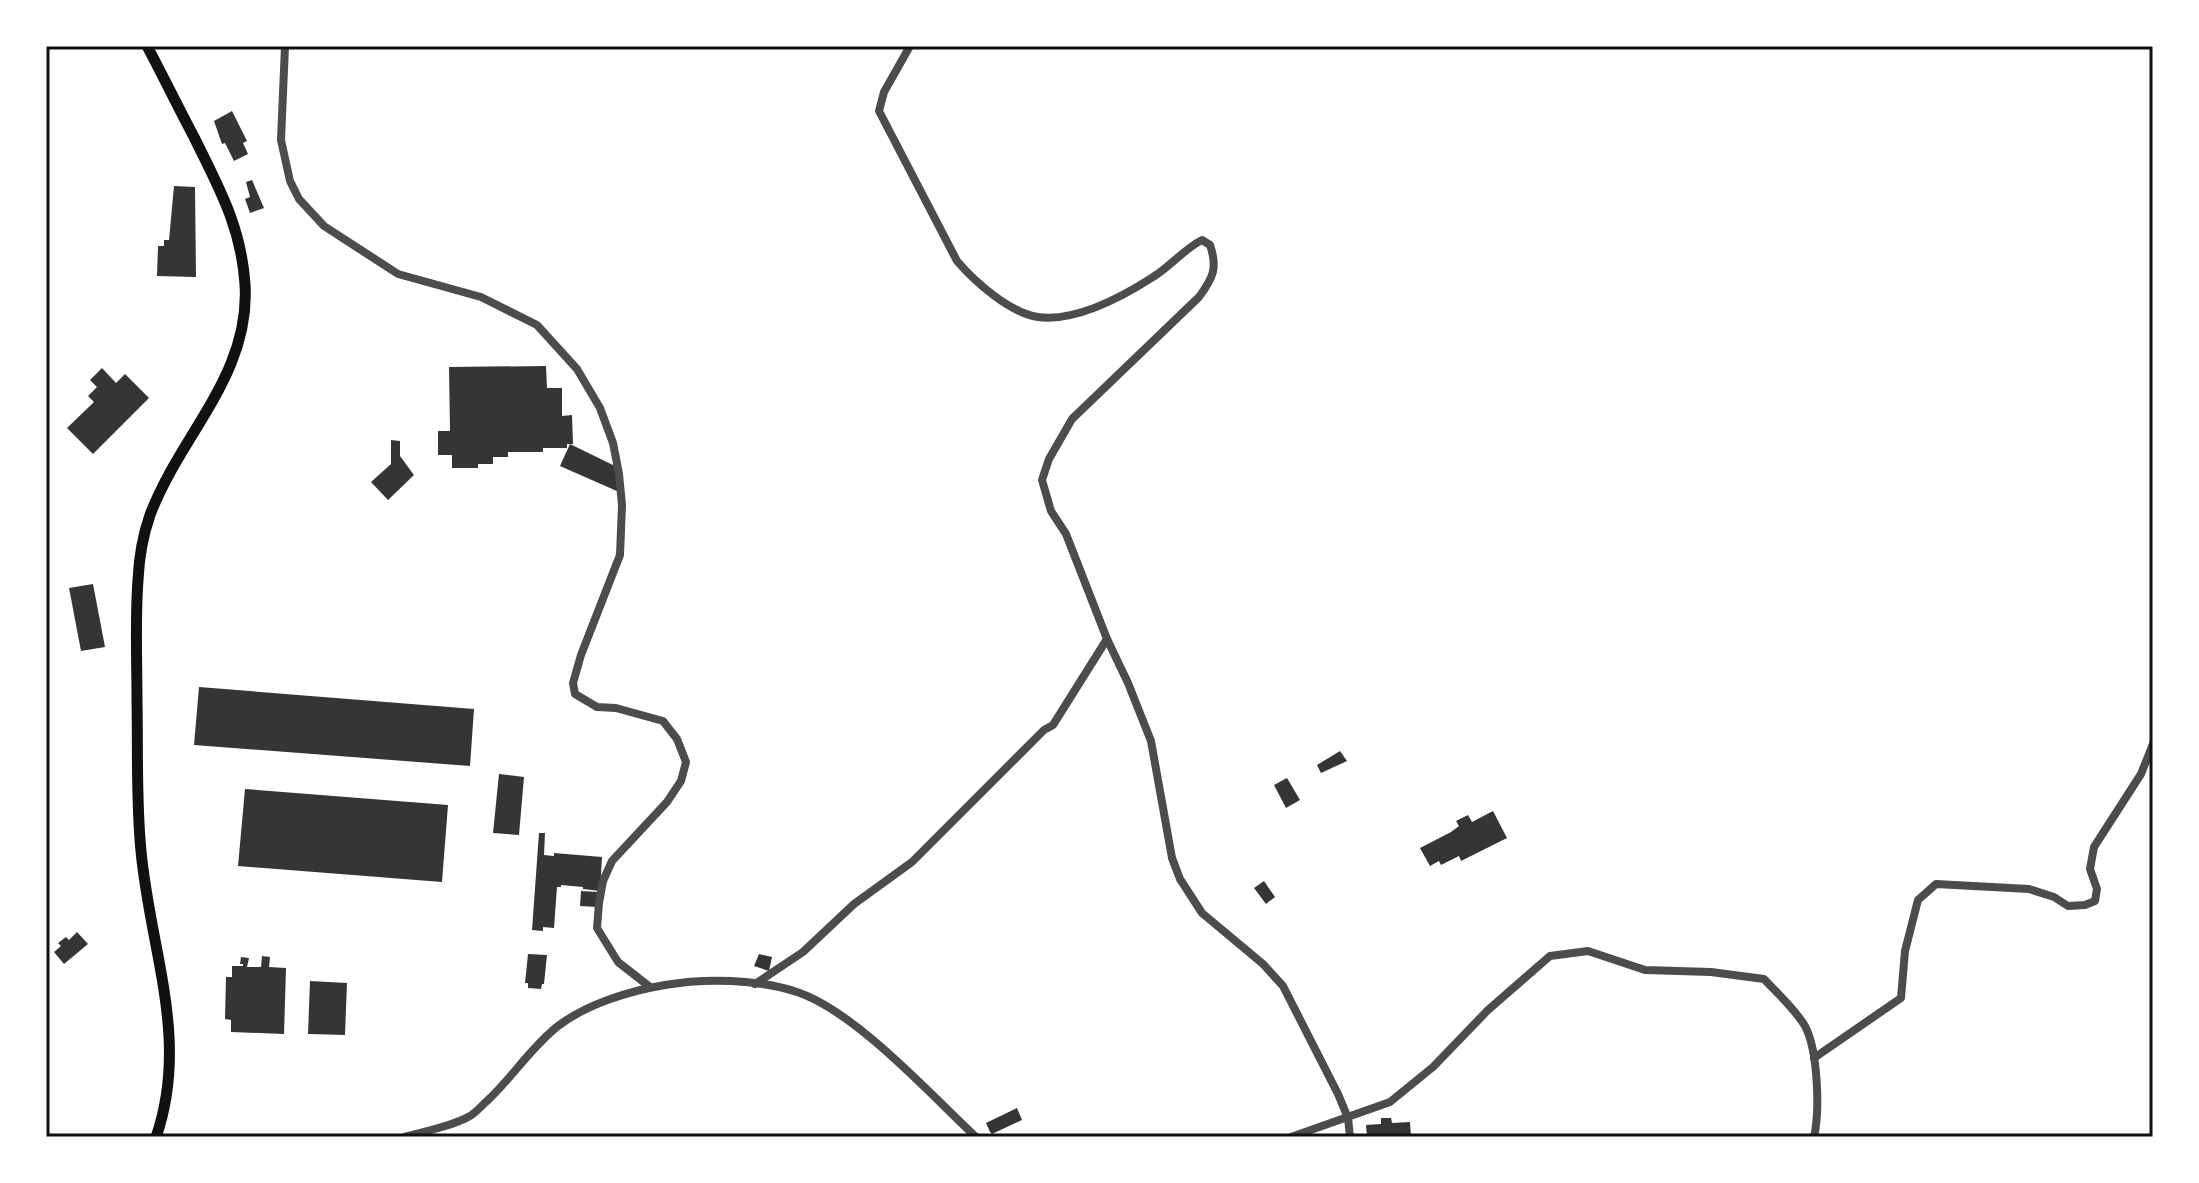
<svg xmlns="http://www.w3.org/2000/svg" width="2199" height="1183" font-family="Merriweather,serif">
<style>
.building{fill:#353535}
.lines{fill:none;stroke-linecap:round;stroke-linejoin:round}
.minor{stroke:#4c4c4c;stroke-width:8}
.secondary{stroke:#111;stroke-width:11}
.neatline{fill:none;stroke:#111;stroke-width:3}
</style>
<rect width="100%" height="100%" fill="#fff"/>
<g class="building">
<polygon points="232,111 247,141 243,143 248,154 234,161 225,143 222,144 214,121"/>
<polygon points="252,180 264,208 250,213 245,199 250,197 246,182"/>
<polygon points="174,186 195,187 196,277 157,276 158,246 164,246 164,240 169,240"/>
<polygon points="546,366 547,388 562,388 562,416 572,415 573,444 567,444 567,448 543,448 543,452 508,452 508,457 493,457 493,464 478,464 478,468 452,468 452,455 438,455 438,431 450,431 449,367"/>
<polygon points="102,368 116,383 125,374 149,398 93,454 67,428 94,402 88,396 97,387 90,380"/>
<polygon points="391,440 400,441 400,456 414,475 388,500 371,482 391,464"/>
<polygon points="570,444 617,467 619,492 560,466"/>
<polygon points="93,584 105,647 81,651 69,588"/>
<polygon points="199,687 474,709 470,766 194,745"/>
<polygon points="1340,751 1347,761 1321,773 1317,765"/>
<polygon points="499,774 524,777 519,835 493,833"/>
<polygon points="1287,778 1300,800 1286,808 1274,785"/>
<polygon points="245,789 448,805 442,882 238,866"/>
<polygon points="1493,811 1507,838 1461,861 1459,856 1441,865 1439,861 1430,866 1420,848 1451,832 1459,826 1456,821 1468,815 1472,822"/>
<polygon points="539,833 545,833 544,855 554,856 554,853 602,857 600,891 583,889 583,887 561,885 561,887 557,887 554,928 543,927 543,931 532,930"/>
<polygon points="1264,881 1275,897 1266,904 1254,888"/>
<polygon points="581,891 598,892 597,907 580,906"/>
<polygon points="77,932 88,944 64,964 54,952 61,946 58,943 66,937 69,940"/>
<polygon points="528,954 547,955 544,984 542,984 541,989 528,988 528,983 525,983"/>
<polygon points="759,954 772,957 769,971 754,966"/>
<polygon points="262,956 270,957 269,967 286,968 284,1034 231,1032 231,1020 225,1019 226,977 232,977 232,966 243,966 243,964 240,964 241,957 249,958 247,967 261,967"/>
<polygon points="310,981 347,983 345,1035 308,1034"/>
<polygon points="1017,1108 1022,1120 992,1134 990,1132 986,1123"/>
<polygon points="1381,1118 1391,1118 1392,1123 1410,1122 1411,1137 1367,1137 1366,1125 1381,1124"/>
</g>
<g class="lines">
<g class="minor">
<polyline points="285,46 281,140 290,181 299,199 324,226 398,274 481,297 537,325 577,369 600,408 613,443 619,474 622,505 620,555 581,655 573,683 575,694 597,707 616,708 663,721 677,739 686,762 681,781 667,802 612,861 603,881 599,903 597,928 618,962 650,987"/>
<path d="M 910,46 L 884,92 L 879,111 L 957,261 C 975,282 1010,313 1038,317 C 1076,322 1122,297 1153,277 C 1171,266 1184,249 1202,240 L 1210,245 C 1218,268 1213,278 1199,297 L 1072,419 L 1049,459 L 1042,480 L 1051,511 L 1066,534 L 1107,639 L 1128,683 L 1151,741 L 1172,858 L 1180,879 L 1202,913 L 1263,964 L 1283,986 L 1338,1094 L 1348,1118 L 1350,1137"/>
<polyline points="755,984 803,952 854,904 912,862 1044,730 1053,725 1107,639"/>
<polyline points="1814,1058 1901,998 1905,951 1918,900 1936,884 2029,889 2054,897 2068,906 2085,905 2095,901 2097,889 2090,869 2094,847 2141,774 2153,744"/>
<path d="M 404,1137 C 425,1131 450,1127 468,1117 C 475,1114 481,1106 487,1101 C 512,1078 531,1047 558,1026 C 587,1004 629,991 665,985 C 705,978 758,979 797,992 C 855,1011 931,1095 976,1137"/>
<path d="M 1291,1137 L 1390,1102 L 1433,1067 L 1488,1010 L 1550,956 L 1588,951 L 1645,970 L 1711,972 L 1764,979 C 1777,993 1795,1009 1805,1026 C 1818,1051 1820,1110 1814,1137"/>
</g>
<path class="secondary" d="M 147,46 C 163,76 178,107 194,137 C 219,188 241,226 245,284 C 251,375 180,435 150,515 C 143,535 139,558 138,580 C 135,620 137,661 137,701 C 138,751 136,801 141,851 C 150,950 190,1039 156,1137"/>
</g>
<rect width="2199" height="1183" fill="none" stroke="#ffffff" stroke-width="96"/>
<rect x="48" y="48" width="2103" height="1087" class="neatline"/>
</svg>
